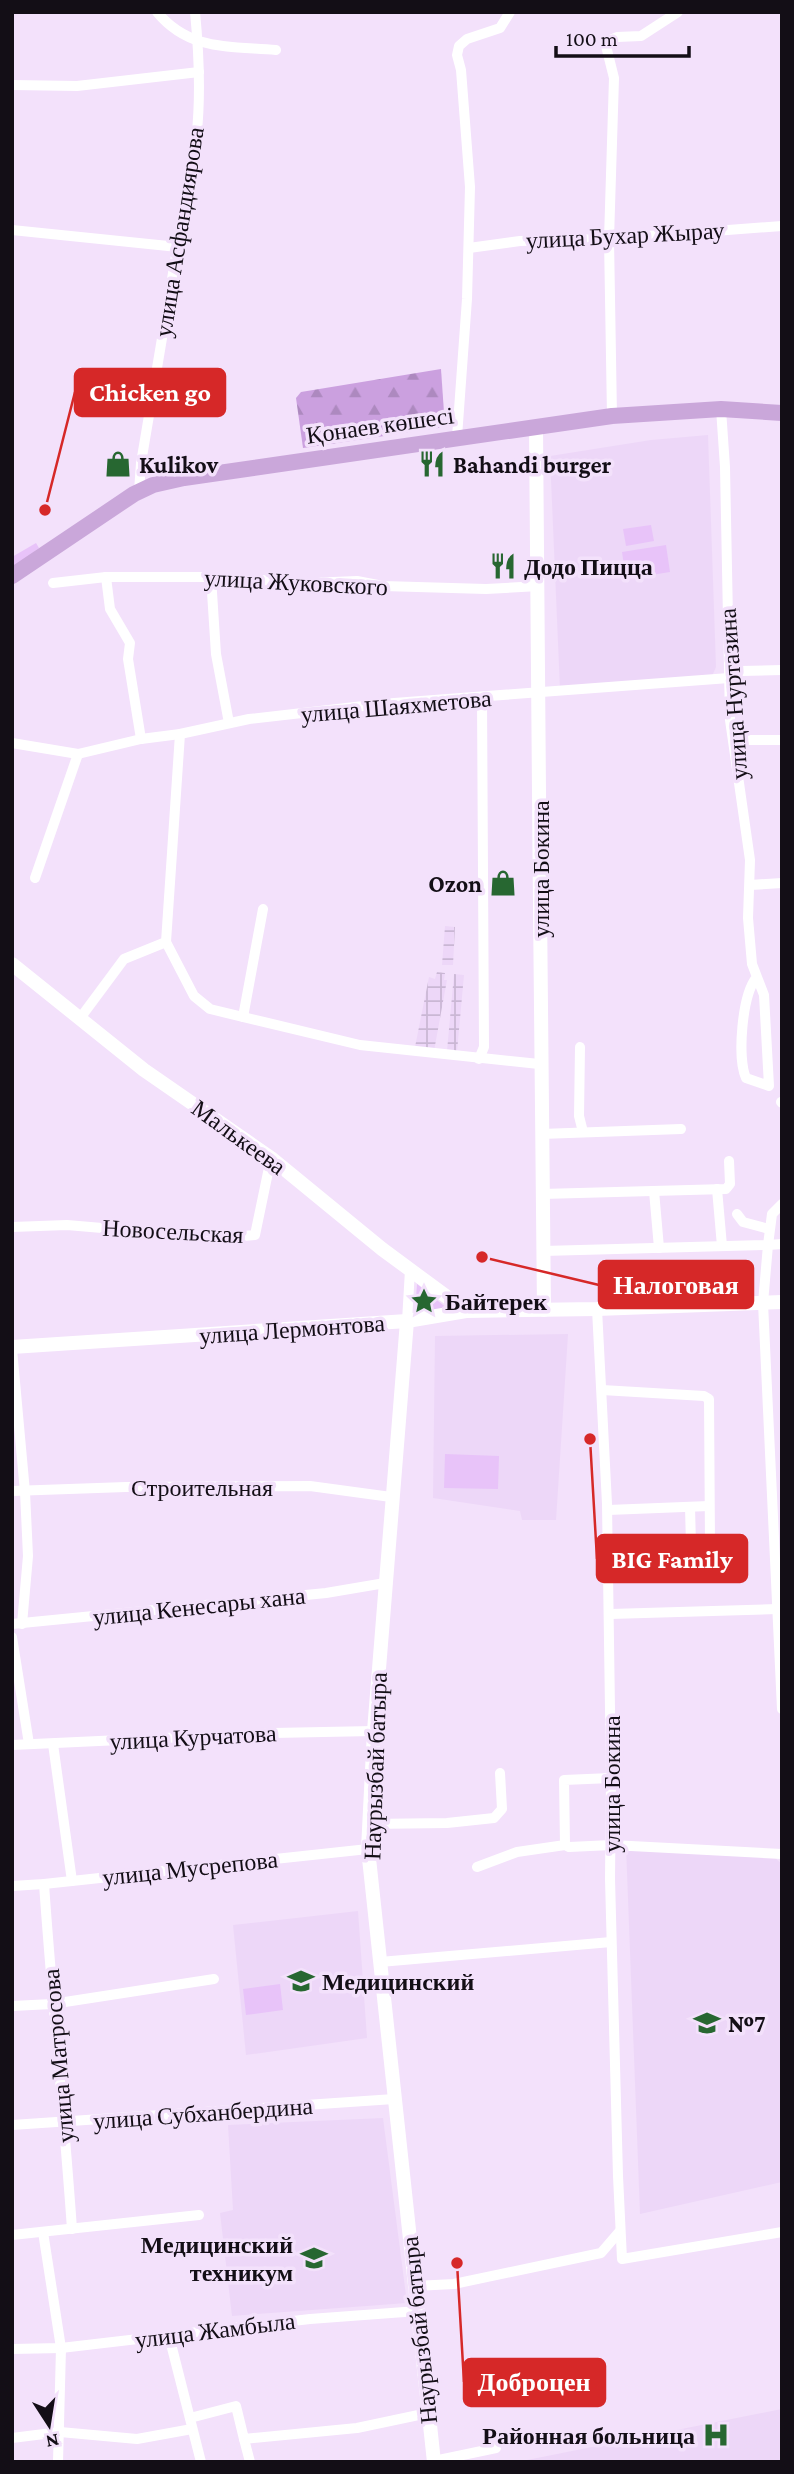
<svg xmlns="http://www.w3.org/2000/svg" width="794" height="2474" font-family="'Crimson Pro',serif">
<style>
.built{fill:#edd7f8}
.industrial{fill:url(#industrial-grid)}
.green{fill:#e8c3f9}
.forest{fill:url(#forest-firs)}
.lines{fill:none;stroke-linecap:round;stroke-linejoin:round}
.street{stroke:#fff;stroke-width:10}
.secondary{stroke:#fff;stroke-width:14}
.primary{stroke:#caa7da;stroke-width:16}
.labels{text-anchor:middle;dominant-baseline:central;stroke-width:7;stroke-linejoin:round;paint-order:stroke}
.street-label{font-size:24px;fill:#130e16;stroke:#f3e1fb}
.poi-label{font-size:24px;font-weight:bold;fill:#130e16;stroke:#f3e1fb;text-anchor:start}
.leader{fill:none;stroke:#d62828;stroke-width:2.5}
.callout-dot{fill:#d62828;stroke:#f3e1fb;stroke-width:2.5}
.callout{fill:#d62828;stroke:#d62828;stroke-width:2.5}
.callout-label{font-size:26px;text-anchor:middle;font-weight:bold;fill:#fff}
</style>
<defs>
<pattern id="industrial-grid" width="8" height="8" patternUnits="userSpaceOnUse" patternTransform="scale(1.75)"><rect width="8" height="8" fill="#edd7f8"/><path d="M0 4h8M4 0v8" fill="none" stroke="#cab7d4"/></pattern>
<pattern id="forest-firs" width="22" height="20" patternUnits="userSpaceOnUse" patternTransform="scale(1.75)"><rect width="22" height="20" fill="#cba0df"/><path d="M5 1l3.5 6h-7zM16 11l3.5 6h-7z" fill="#ad89bf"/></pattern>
</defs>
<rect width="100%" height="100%" fill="#f3e1fb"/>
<g class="built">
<polygon points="708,435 716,667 712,676 560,689 550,456 651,440"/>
<polygon points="568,1334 556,1520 522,1520 520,1511 433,1498 435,1336"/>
<polygon points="626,1846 766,1850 782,1864 782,2182 640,2214"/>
<polygon points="358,1911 367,2038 246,2055 233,1925"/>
<polygon points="383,2118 407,2303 232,2316 220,2213 233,2210 228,2125"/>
<polygon points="782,2409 782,2462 517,2462"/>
</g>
<g class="industrial">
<polygon points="445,926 455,927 453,965 442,965"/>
<polygon points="437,972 445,973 444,980 447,980 434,1051 415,1047 429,977 435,979"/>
<polygon points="454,974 464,975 457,1052 447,1051"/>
</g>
<g class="green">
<polygon points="651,525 654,541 626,546 623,529"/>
<polygon points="36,543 39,548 12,569 12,557"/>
<polygon points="666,545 670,572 626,579 622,552"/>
<polygon points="417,1284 448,1309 415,1313"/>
<polygon points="445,1454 499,1456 498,1489 444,1488"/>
<polygon points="280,1984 283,2010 246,2015 243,1989"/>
</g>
<polygon class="forest" points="441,369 445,427 303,448 296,398 301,392"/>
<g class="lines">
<g class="street">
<path d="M 157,12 C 189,51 230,46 276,50"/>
<polyline points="12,85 77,86 199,72"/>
<polyline points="12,230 178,247"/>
<polyline points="469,248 520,241 609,239 782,226"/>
<path d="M 721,409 L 725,467 L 730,720 L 750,860 L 748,918 L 752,964 L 764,995 L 769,1086 L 746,1078 C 737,1058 742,996 756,978"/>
<polyline points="612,416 609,239 614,78 605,42 617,37 641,36 678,12"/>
<polyline points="457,437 467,299 470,187 461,70 457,55 459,46 467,39 500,28 510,12"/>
<path d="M 139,491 L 141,463 L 189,178 C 202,129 200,63 195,12"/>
<polyline points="106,577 110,609 130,643 128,659 141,739"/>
<polyline points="211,577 216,654 229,723"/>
<polyline points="53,583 106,577 211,577 309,583 357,581 383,586 486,589 539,586"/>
<polyline points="733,740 782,740"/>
<polyline points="12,743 78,754 141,739 180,734 249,719 381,704 729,678 741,671 782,670"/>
<polyline points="35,878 78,754"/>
<polyline points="750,885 782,883"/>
<polyline points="166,942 194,996 210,1009 360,1045 539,1064"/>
<polyline points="81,1017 124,959 166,942 180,734"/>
<polyline points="243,1017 263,909"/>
<polyline points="580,1047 579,1116 583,1132"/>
<polyline points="479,1059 484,1047 482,698"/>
<polyline points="781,1102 782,1103"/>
<polyline points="541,1134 681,1129"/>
<polyline points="717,1189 722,1246"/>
<polyline points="654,1191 659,1248"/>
<polyline points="542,1194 726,1189 730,1184 729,1161"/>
<polyline points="737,1214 743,1222 769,1229"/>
<polyline points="12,1227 67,1225 219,1238 255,1235 271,1158"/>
<polyline points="782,1244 768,1245 763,1303 782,1709"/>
<polyline points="543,1251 768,1245 772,1214 782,1204"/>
<polyline points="597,1309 607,1504 611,1778 610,1879 618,2176 622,2259 782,2232"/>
<polyline points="407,1321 410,1270"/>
<polyline points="12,1349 25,1492 28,1556 22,1624"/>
<polyline points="602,1390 704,1396 709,1399 710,1544 706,1548 694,1549 691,1545 690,1507"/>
<polyline points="12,1491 126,1487 310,1486 391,1497"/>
<polyline points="608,1510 709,1506"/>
<polyline points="610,1614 777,1609"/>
<polyline points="12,1624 326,1593 385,1583"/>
<polyline points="12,1637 29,1744"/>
<polyline points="53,1744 72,1881"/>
<polyline points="12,1745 273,1733 374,1731"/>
<polyline points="369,1824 447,1823 494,1818 502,1809 500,1773"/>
<polyline points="565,1845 564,1780 611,1778"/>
<polyline points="477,1867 517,1852 565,1845 569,1847 612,1845 782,1854"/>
<path d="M 44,1884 C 52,1999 64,2114 72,2229"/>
<polyline points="12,1886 44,1884 368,1849"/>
<polyline points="380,1962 611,1942"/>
<polyline points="12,2006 52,2004 214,1979"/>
<polyline points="12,2125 394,2099"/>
<polyline points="43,2232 61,2348 58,2462"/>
<polyline points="12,2235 199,2215"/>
<polyline points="415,2286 454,2284 601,2253 620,2231"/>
<polyline points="169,2336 201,2462"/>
<polyline points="12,2349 61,2348 310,2319 418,2311"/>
<polyline points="190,2418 236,2406 244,2439 357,2428 428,2413"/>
<polyline points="12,2438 60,2432 137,2439 192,2429"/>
<polyline points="244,2439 250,2462"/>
<polyline points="434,2461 496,2448"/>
</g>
<g class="secondary">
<path d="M 536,427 C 540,721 539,1016 544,1310"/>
<polyline points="12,964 144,1070 271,1158 382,1249 466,1311"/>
<polyline points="407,1321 374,1731 368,1849 434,2462"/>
<polyline points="12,1347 407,1321 466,1311 597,1309 782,1302"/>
</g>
<polyline class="primary" points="12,576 134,494 153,485 184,478 612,416 721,409 782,413"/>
</g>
<defs>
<g id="shop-bare" transform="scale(2.1)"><path d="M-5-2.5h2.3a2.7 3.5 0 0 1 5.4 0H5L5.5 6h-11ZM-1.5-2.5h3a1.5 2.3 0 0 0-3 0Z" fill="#276731" stroke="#f3e1fb" stroke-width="2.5" paint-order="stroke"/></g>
<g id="restaurant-bare" transform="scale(2.1)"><path d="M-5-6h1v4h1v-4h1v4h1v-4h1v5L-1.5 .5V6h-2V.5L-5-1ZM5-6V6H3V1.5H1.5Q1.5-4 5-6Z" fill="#276731" stroke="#f3e1fb" stroke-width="2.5" paint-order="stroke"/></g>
<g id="sight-bare" transform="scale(2.1)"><path d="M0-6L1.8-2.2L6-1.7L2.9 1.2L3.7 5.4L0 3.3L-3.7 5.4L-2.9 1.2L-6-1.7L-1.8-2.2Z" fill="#276731" stroke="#f3e1fb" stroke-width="2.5" paint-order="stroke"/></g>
<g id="university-bare" transform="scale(2.1)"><path d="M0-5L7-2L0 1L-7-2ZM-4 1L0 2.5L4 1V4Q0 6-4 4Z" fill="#276731" stroke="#f3e1fb" stroke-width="2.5" paint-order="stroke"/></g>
<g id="school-bare" transform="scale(2.1)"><path d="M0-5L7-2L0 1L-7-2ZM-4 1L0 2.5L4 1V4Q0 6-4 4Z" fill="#276731" stroke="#f3e1fb" stroke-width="2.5" paint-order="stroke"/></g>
<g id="hospital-bare" transform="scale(2.1)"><path d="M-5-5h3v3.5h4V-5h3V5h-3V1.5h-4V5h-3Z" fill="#276731" stroke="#f3e1fb" stroke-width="2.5" paint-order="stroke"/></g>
</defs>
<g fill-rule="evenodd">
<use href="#shop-bare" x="118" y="464"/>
<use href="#restaurant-bare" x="432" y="464"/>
<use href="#restaurant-bare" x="503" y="566"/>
<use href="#shop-bare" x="503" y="883"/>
<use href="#sight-bare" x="424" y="1301"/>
<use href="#university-bare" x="301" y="1981"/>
<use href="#school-bare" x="707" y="2023"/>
<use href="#university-bare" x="314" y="2258"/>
<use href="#hospital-bare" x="716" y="2435"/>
</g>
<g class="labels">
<g class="street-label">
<text transform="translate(179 232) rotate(-81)">улица Асфандиярова</text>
<text transform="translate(625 235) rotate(-3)">улица Бухар Жырау</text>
<text transform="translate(380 425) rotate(-8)">Қонаев көшесі</text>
<text transform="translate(296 582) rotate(3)">улица Жуковского</text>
<text transform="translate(733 694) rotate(-94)">улица Нуртазина</text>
<text transform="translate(396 706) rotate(-5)">улица Шаяхметова</text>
<text transform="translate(540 869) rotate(-90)">улица Бокина</text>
<text transform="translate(239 1137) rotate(36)">Малькеева</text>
<text transform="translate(173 1231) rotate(3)">Новосельская</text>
<text transform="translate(292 1329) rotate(-4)">улица Лермонтова</text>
<text x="202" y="1487">Строительная</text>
<text transform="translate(199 1606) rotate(-6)">улица Кенесары хана</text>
<text transform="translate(193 1737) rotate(-3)">улица Курчатова</text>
<text transform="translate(375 1766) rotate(-88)">Наурызбай батыра</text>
<text transform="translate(611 1784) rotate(-90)">улица Бокина</text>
<text transform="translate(190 1868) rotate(-6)">улица Мусрепова</text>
<text transform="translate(58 2056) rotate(-95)">улица Матросова</text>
<text transform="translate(203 2113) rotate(-4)">улица Субханбердина</text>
<text transform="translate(215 2330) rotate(-7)">улица Жамбыла</text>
<text transform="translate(419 2330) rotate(-96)">Наурызбай батыра</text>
</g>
<g class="poi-label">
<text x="139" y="464">Kulikov</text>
<text x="453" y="464">Bahandi burger</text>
<text x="524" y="566">Додо Пицца</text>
<text x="482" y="883" text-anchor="end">Ozon</text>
<text x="445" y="1301">Байтерек</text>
<text x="322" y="1981">Медицинский</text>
<text x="728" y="2023">№7</text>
<text x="293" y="2244" text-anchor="end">Медицинский<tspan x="293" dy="28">техникум</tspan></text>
<text x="695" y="2435" text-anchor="end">Районная больница</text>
</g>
</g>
<path class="leader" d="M45 510L75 392M482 1257L599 1285M590 1439L597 1559M457 2263L464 2382"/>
<g class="callout-dot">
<circle cx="45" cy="510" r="7"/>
<circle cx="482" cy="1257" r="7"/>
<circle cx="590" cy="1439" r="7"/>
<circle cx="457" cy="2263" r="7"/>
</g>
<g class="callout">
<rect x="75" y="369" width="150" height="47" rx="7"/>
<rect x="599" y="1261" width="154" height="47" rx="7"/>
<rect x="597" y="1535" width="150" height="47" rx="7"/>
<rect x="464" y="2359" width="141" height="47" rx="7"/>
</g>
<g class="callout-label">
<text x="150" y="401">Chicken go</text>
<text x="676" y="1294">Налоговая</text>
<text x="672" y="1568">BIG Family</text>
<text x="534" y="2391">Доброцен</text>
</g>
<rect width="794" height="2474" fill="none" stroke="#130e16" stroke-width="28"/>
<g transform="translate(49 2425) rotate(168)" stroke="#f3e1fb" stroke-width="5" paint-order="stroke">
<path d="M0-5L12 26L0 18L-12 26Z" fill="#130e16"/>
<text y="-10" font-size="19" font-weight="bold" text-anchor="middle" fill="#130e16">N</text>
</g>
<path d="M556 46v10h133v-10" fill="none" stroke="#130e16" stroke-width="3.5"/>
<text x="566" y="46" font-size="21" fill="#130e16" stroke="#f3e1fb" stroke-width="5" paint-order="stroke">100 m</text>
</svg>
